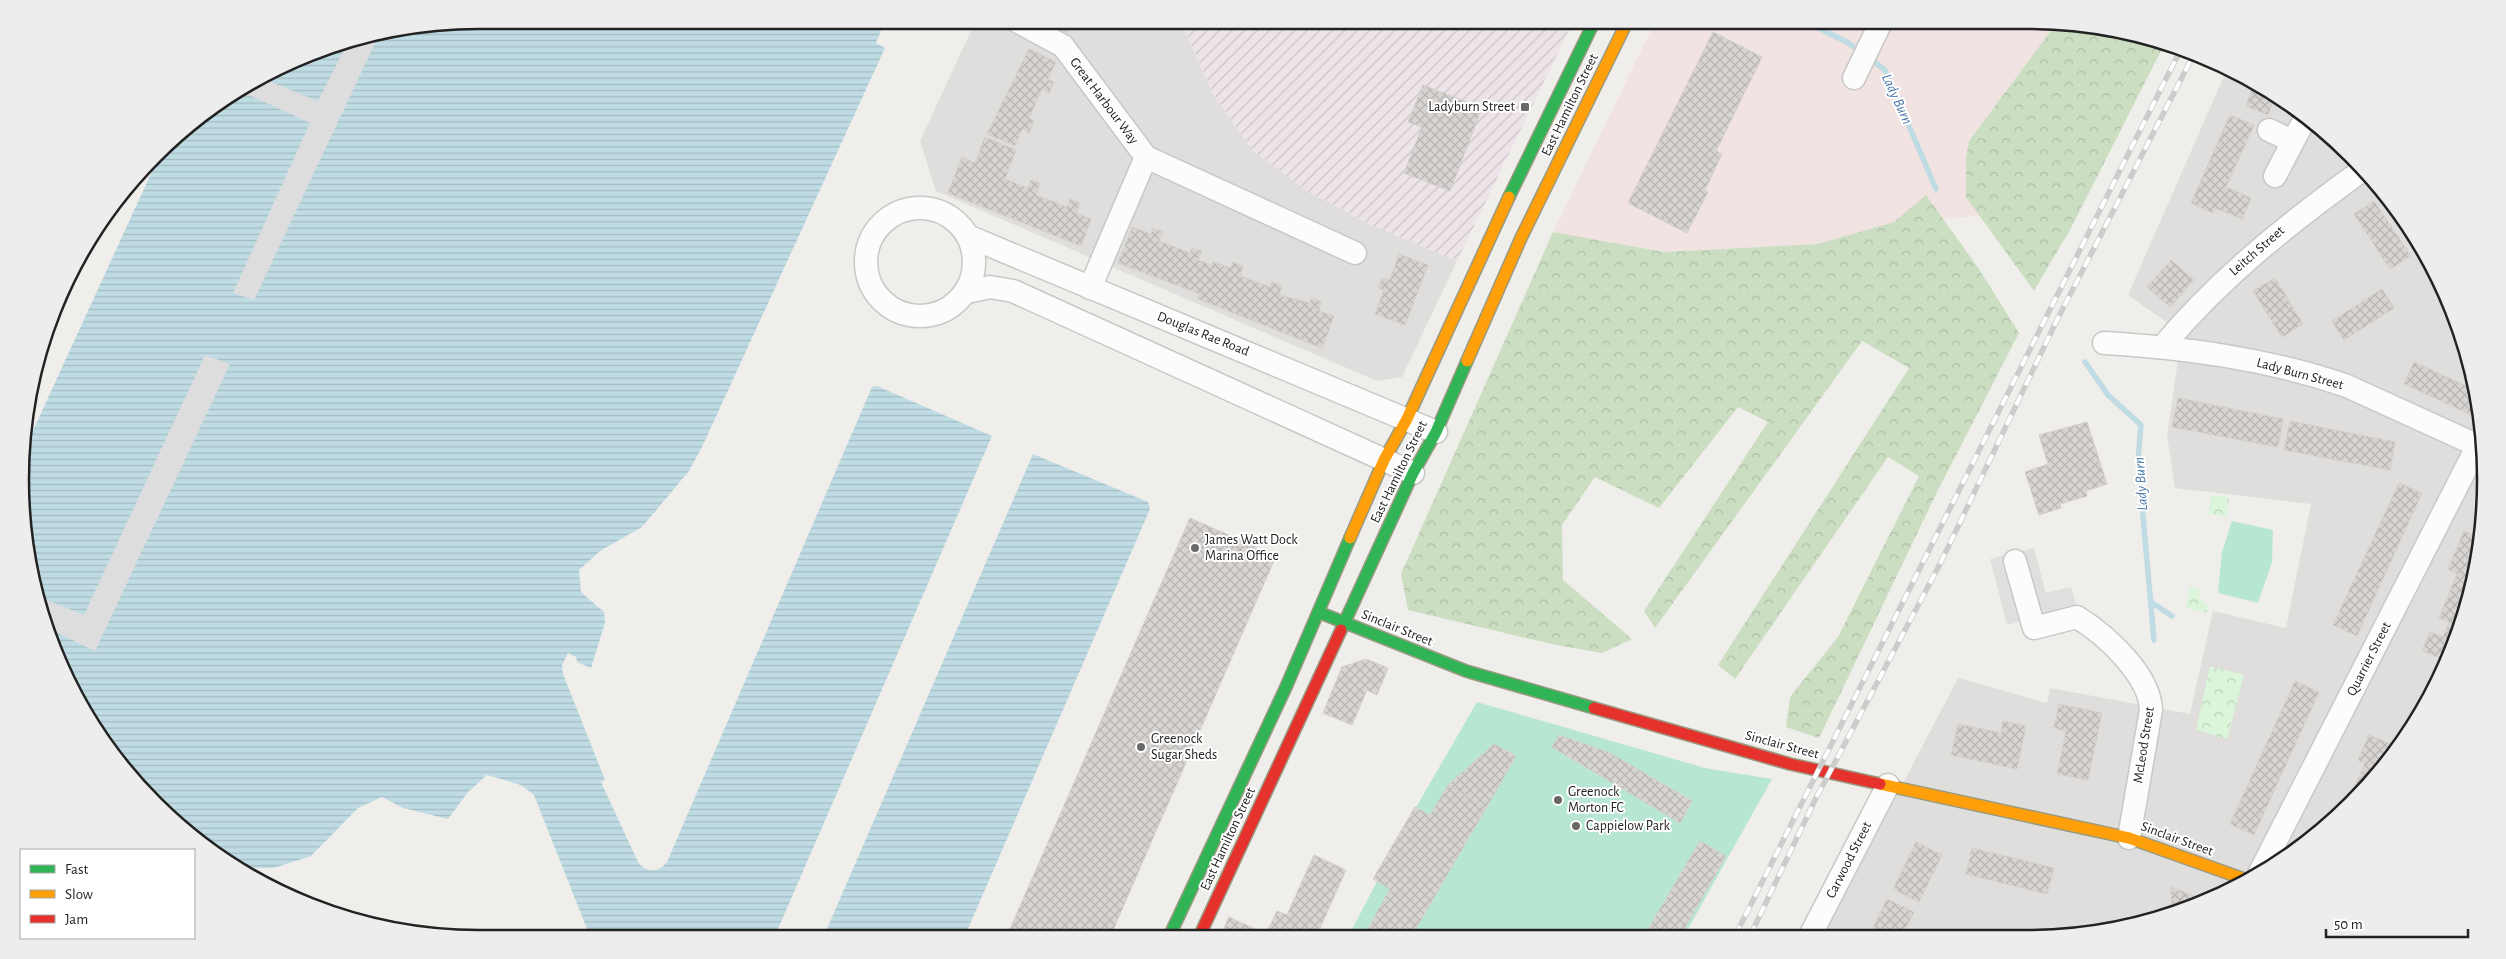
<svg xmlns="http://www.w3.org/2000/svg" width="2506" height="959" font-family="'Alegreya Sans',sans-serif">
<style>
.residential{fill:#dfdedc}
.commercial{fill:#f1e3e1}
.industrial{fill:url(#industrial-furrows)}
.forest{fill:url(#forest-crowns)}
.park{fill:url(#park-crowns)}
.pitch{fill:#b7e6d2}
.parking{fill:#e0dfde}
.water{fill:url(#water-rules)}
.pier{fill:#dedddd}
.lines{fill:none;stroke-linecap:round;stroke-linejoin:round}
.stream{stroke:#bfdbe3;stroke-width:5.5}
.building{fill:url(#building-cross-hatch);stroke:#d3d0cc}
.street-casing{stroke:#c9c8c7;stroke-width:25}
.fast-casing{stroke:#999a82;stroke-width:14}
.slow-casing{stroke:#999a82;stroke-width:14}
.jam-casing{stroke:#999a82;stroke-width:14}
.street{stroke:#fdfcfc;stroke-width:22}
.fast{stroke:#30b455;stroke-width:11}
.slow{stroke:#ff9f0a;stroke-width:11}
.jam{stroke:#e5322d;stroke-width:11}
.rail-casing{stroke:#ccc;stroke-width:5.5}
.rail{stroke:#fff;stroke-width:4;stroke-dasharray:11;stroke-linecap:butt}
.poi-dot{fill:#6a6968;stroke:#fff;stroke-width:2}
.labels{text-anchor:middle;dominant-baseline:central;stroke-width:4;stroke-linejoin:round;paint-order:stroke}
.street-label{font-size:14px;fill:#222;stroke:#fff}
.poi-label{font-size:14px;fill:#222;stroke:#fff;text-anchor:start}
.water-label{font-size:15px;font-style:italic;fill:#4a7aab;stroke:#fff}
.rim{fill:none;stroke:#222;stroke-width:2.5}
</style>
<defs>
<pattern id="industrial-furrows" width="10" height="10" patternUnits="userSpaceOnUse" patternTransform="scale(1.25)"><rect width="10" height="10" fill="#ede4e9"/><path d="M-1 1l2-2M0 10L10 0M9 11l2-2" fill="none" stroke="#cbc3c8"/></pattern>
<pattern id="forest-crowns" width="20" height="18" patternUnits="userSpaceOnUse" patternTransform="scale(1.25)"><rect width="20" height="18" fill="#cbdec1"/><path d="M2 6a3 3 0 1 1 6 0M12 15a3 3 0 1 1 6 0" fill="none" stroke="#aebea6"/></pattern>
<pattern id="park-crowns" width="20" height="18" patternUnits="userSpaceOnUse" patternTransform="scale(1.25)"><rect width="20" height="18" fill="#daf5da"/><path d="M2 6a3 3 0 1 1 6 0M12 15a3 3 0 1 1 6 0" fill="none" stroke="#bbd2bb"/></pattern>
<pattern id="water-rules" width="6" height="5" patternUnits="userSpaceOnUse" patternTransform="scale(1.25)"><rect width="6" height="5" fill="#bfdbe3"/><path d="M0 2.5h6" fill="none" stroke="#a4bcc2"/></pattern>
<pattern id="building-cross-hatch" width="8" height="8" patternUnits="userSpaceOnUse" patternTransform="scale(1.25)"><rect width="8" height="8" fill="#d7d4d2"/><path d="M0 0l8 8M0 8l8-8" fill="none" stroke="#b8b6b4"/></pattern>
</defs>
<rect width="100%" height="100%" fill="#f0eeeb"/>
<g class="residential">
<polygon points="976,20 1180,20 1213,94 1253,151 1309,192 1365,222 1457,261 1402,377 1377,381 936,191 920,141"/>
<polygon points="2228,67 2306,115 2372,177 2425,250 2462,332 2482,420 2485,510 2470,599 2409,735 2330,825 2229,892 2087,935 1823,936 1958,678 2047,703 2050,688 2190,714 2213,611 2286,628 2311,504 2175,488 2167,436 2182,333 2128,295"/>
</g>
<polygon class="commercial" points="1656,20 2026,20 2056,24 1969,141 1980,216 1894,222 1818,244 1664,252 1553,232"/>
<polygon class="industrial" points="1180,20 1574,20 1457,261 1365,222 1309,192 1253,151 1213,94"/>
<g class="forest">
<polygon points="2056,24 2146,36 2165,43 2071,228 2034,291 1966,197 1966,158 1969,141"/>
<polygon points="1926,195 1979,269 2019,333 1937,492 1819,738 1786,727 1790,697 1838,637 1919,476 1888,457 1735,679 1718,665 1909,368 1862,341 1655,628 1644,611 1768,422 1738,407 1659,508 1595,477 1562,525 1563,580 1632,639 1602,653 1556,645 1408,610 1401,574 1553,232 1664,252 1818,244 1894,222"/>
</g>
<g class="park">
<polygon points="2211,495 2229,497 2226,517 2209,514"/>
<path d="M 2190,587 L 2199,588 C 2198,596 2200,602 2208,604 L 2207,612 L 2186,608 Z"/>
<polygon points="2210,666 2244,675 2227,739 2196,730"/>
</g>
<g class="pitch">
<polygon points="2232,521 2273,530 2272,562 2258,603 2218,593 2222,552"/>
<polygon points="1477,702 1705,768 1772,779 1684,936 1348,937 1415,809"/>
</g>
<polygon class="parking" points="2034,548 2046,593 2071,587 2077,607 2007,625 1990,559"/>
<g class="water">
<path d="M 480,20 L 885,20 L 876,43 L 885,48 L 702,447 L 689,471 L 642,527 L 600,551 L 579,570 L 581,592 L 604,612 L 605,623 L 591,668 L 577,662 L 576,657 L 568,653 L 562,665 L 563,674 L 605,780 L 601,782 L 638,862 C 646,873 659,873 667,862 L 872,387 L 877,386 L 992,436 L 774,938 L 591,939 L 534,795 L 521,785 L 487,775 L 468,792 L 448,819 L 403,808 L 382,797 L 358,808 L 311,856 L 274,868 L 239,868 L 200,844 L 97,735 L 55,655 L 29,569 L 25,448 L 160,154 L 177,134 L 250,81 L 332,44 Z"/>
<polygon points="1033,454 1148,502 1150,509 964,938 823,938"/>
</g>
<g class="pier">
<polygon points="378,37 254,300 233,293 310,123 238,90 259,77 318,101 348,42"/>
<polygon points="205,355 230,364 95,651 47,628 37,596 84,615"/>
</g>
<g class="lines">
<g class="stream">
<polyline points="1802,20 1847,42 1861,52"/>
<polyline points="1868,57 1885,70 1936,189"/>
<polyline points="2085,362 2108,395 2141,425 2138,460 2154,640"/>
<polyline points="2151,602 2172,616"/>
</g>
</g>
<g class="building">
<polygon points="1046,20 1072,20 1067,32 1045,23"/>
<polygon points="1713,32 1762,57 1716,151 1722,154 1705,190 1708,192 1687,233 1628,203"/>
<polygon points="1029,49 1056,62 1048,79 1054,82 1049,93 1042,89 1029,118 1034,121 1029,133 1022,129 1015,146 987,134"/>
<polygon points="2254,83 2275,96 2268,115 2246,106"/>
<polygon points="1423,85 1482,108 1450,191 1404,173 1422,127 1408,122"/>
<polygon points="2230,115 2254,125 2226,187 2251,198 2242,219 2215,208 2213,213 2191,203"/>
<polygon points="985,137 1016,150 1005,179 1028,188 1031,180 1040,184 1036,195 1067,207 1070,199 1080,203 1076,213 1091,219 1081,246 948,193 962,157 975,163"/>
<polygon points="2374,201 2411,256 2390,269 2354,214"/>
<polygon points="1132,227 1151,234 1153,228 1163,232 1159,241 1190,253 1192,248 1202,251 1198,260 1212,265 1213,262 1231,268 1233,262 1243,266 1240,276 1270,287 1272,282 1282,286 1279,295 1310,303 1312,298 1322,302 1319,311 1334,316 1322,348 1198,299 1200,294 1118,263"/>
<polygon points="1399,254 1428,265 1405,325 1375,314 1384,290 1378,288 1382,278 1390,280"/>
<polygon points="2171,260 2194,280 2170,307 2147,287"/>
<polygon points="2275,278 2303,324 2282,337 2253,291"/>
<polygon points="2382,289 2394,308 2344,340 2332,321"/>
<polygon points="2451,308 2459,327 2446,313"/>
<polygon points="2414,362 2475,390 2479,406 2474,416 2404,384"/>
<polygon points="2178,398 2283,419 2278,447 2172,427"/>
<polygon points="2290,421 2395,442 2390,470 2284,450"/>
<polygon points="2087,422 2107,484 2086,491 2087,496 2060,504 2061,508 2039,515 2025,472 2048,464 2039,435"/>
<polygon points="2399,483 2422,493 2357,636 2333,625"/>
<polygon points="2482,499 2485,500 2483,522 2475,516"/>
<polygon points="1190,518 1276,556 1110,937 1006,938"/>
<polygon points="2464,531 2477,537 2482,531 2470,599 2443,659 2422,651 2430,632 2443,637 2449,622 2439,618 2457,574 2448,569"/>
<polygon points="1366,659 1388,668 1377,695 1367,690 1352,725 1323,713 1342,667"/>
<polygon points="2295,681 2319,692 2254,835 2230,824"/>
<polygon points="2059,704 2102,713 2088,780 2057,774 2066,731 2054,728"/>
<polygon points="2003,721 2026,726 2017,769 1951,755 1958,724 2001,733"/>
<polygon points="1559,735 1610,753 1692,801 1680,823 1552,747"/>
<polygon points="2369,735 2398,747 2347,805 2365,763 2358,760"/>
<polygon points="1494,744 1516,756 1486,808 1448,785"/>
<polygon points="1448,785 1486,808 1411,937 1363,937 1390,889 1373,879 1415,807 1430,815"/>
<polygon points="2329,813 2337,817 2322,830"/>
<polygon points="1700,841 1726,856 1680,936 1644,936"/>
<polygon points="1916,842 1942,855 1919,902 1893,889"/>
<polygon points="1972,848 2054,868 2047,894 1966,874"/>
<polygon points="1314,855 1346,870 1316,937 1220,937 1229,917 1266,934 1277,911 1287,915"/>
<polygon points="2171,887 2204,900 2172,909"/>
<polygon points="1887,899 1914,912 1902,935 1869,936"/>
</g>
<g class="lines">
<g class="street-casing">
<g id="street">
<polyline points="1015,20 1063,46 1146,157 1355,253"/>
<polyline points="1854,78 1882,20"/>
<polyline points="2269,130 2292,141"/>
<polyline points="2275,176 2307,115"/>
<circle cx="920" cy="262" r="54"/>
<polyline points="970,237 1436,432"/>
<polyline points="1090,288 1146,157"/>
<polyline points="967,292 990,287 1013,291 1413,473"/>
<path d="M 2104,343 C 2187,348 2269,359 2347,386 L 2483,448"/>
<path d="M 2163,346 C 2221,277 2290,222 2364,169"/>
<path d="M 2015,561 L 2034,628 L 2077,617 C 2106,635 2150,675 2151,710 L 2129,838"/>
<polyline points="2260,872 2478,445"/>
<polyline points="1810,936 1888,785"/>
</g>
</g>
<g class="fast-casing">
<g id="fast">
<polyline points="1509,197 1595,20"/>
<polyline points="1323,614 1466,671 1594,708"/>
<polyline points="1341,630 1413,473 1436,432 1467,361"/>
<polyline points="1169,937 1286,687 1350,538"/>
</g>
</g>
<g class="slow-casing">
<g id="slow">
<polyline points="1467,361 1521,238 1628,20"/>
<polyline points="1350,538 1384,460 1407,419 1509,197"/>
<polyline points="1880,784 2129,838 2247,880"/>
</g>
</g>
<g class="jam-casing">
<g id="jam">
<polyline points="1594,708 1790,764 1880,784"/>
<polyline points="1199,937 1341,630"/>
</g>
</g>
<use href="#street" class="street"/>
<use href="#fast" class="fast"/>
<use href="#slow" class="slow"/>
<use href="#jam" class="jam"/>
<g class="rail-casing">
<g id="rail">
<polyline points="1735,936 2181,49"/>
<polyline points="1750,936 1816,798 1940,564 2056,322 2194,54"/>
</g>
</g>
<use href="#rail" class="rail"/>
</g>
<g class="poi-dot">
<rect x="1520" y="102" width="10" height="10" rx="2.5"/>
<circle cx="1195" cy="548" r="5"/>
<circle cx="1141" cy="747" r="5"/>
<circle cx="1558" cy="800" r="5"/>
<circle cx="1576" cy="826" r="5"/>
</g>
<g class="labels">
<g class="street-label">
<text transform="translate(1104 101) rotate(53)">Great Harbour Way</text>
<text transform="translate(1570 105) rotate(-64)">East Hamilton Street</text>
<text transform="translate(2257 251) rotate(-41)">Leitch Street</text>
<text transform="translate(1203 334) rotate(22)">Douglas Rae Road</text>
<text transform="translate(2300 374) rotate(15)">Lady Burn Street</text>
<text transform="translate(1399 472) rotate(-64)">East Hamilton Street</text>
<text transform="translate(1397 628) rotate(22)">Sinclair Street</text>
<text transform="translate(2369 659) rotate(-63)">Quarrier Street</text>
<text transform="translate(1782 745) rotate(15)">Sinclair Street</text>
<text transform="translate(2144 745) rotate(-81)">McLeod Street</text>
<text transform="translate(1228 839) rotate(-65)">East Hamilton Street</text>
<text transform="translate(2177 839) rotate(20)">Sinclair Street</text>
<text transform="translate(1849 860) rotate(-63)">Carwood Street</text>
</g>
<g class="poi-label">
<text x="1515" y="107" text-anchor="end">Ladyburn Street</text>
<text x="1205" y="540">James Watt Dock<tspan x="1205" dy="16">Marina Office</tspan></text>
<text x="1151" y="739">Greenock<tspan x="1151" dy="16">Sugar Sheds</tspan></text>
<text x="1568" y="792">Greenock<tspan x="1568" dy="16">Morton FC</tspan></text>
<text x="1586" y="826">Cappielow Park</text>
</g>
<g class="water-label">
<text transform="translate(1897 99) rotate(65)">Lady Burn</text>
<text transform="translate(2141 484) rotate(-94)">Lady Burn</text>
</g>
</g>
<path d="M0 0H2506V959H0ZM479 29H2027A450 450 0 0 1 2477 479V480A450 450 0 0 1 2027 930H479A450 450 0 0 1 29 480V479A450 450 0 0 1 479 29Z" fill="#ededed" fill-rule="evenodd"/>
<path class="rim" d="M479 29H2027A450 450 0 0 1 2477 479V480A450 450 0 0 1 2027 930H479A450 450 0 0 1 29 480V479A450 450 0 0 1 479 29Z"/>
<rect x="20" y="849" width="175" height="90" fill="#ffffff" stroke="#a7a7a7"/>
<rect x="30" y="865" width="25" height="8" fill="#30b455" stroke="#a7a7a7"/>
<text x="65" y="874" font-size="15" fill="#222222">Fast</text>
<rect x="30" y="890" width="25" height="8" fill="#ff9f0a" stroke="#a7a7a7"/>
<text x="65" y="899" font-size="15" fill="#222222">Slow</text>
<rect x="30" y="915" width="25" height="8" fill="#e5322d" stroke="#a7a7a7"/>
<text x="65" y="924" font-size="15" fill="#222222">Jam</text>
<path d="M2326 929v8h142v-8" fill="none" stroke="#222222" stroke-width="2.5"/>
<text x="2334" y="929" font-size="15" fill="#222222" stroke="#ffffff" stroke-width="4" paint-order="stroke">50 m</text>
</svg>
